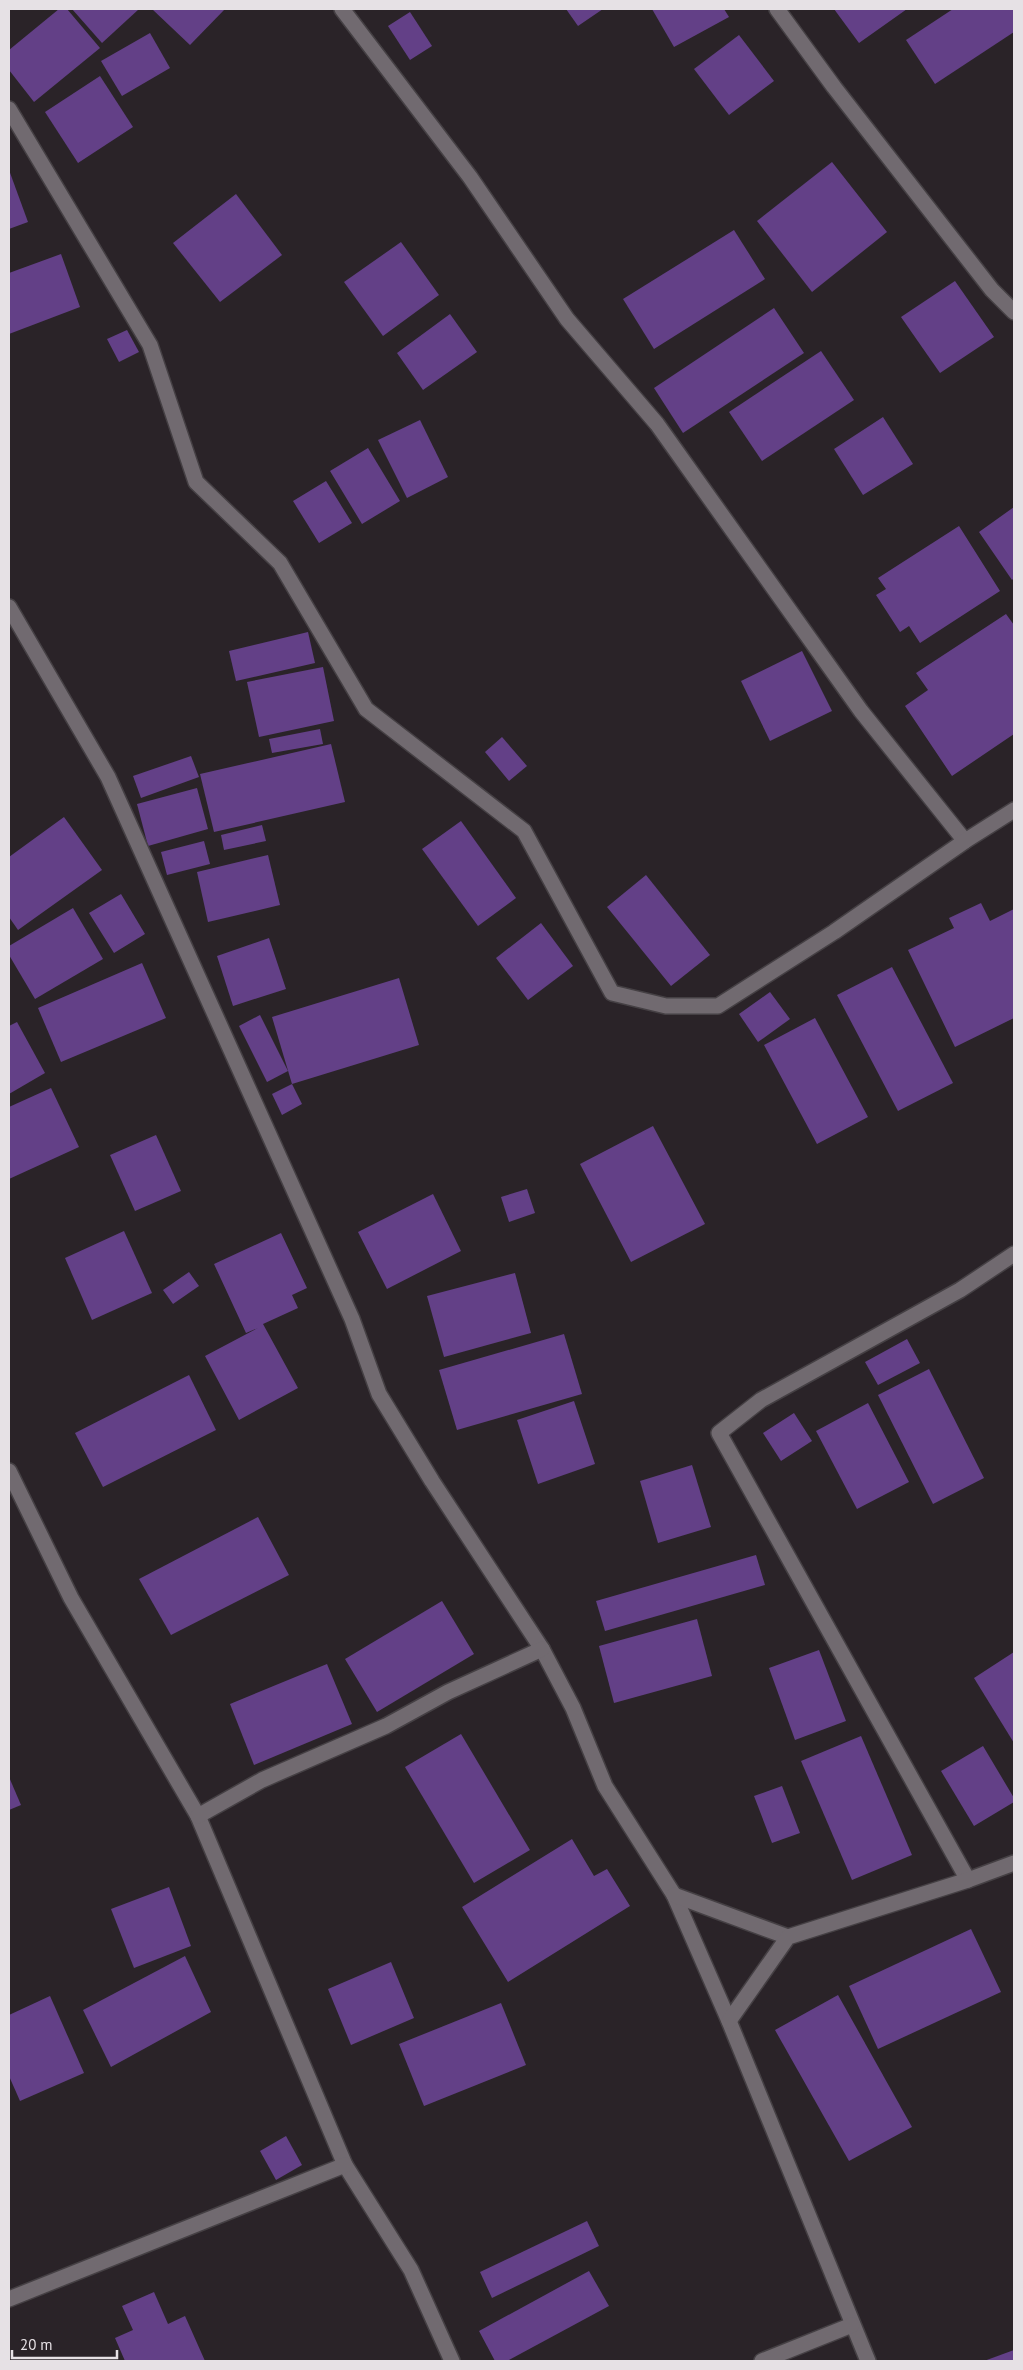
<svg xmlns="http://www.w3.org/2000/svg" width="1023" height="2370" font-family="'PT Sans',sans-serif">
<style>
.building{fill:#634087}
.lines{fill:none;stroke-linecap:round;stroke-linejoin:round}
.minor-casing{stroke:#454044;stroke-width:18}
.minor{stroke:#716a70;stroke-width:15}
</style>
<rect width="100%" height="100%" fill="#2a2328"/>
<g class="building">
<polygon points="59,9 67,9 100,48 34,102 9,70 9,50"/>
<polygon points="72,9 139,9 102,43"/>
<polygon points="152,9 225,9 190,45"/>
<polygon points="566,9 603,9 578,26"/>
<polygon points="652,9 724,9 729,17 674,47"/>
<polygon points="834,9 907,9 859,43"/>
<polygon points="953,9 1014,9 1014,32 935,84 906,40"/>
<polygon points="410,12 432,46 410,60 388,26"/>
<polygon points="150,33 170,68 122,96 101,61"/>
<polygon points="739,35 774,81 729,115 694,69"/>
<polygon points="100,76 133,127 78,163 45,112"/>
<polygon points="832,162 887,232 812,292 757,221"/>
<polygon points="9,170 28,222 9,229"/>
<polygon points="236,194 282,255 220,302 173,243"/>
<polygon points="734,230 765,279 654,349 623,299"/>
<polygon points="401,242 439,295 383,336 344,282"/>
<polygon points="61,254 80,307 9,334 9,273"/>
<polygon points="955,281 994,337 940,373 901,317"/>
<polygon points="774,308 804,353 683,433 654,388"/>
<polygon points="450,314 477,352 423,390 397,353"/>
<polygon points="127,330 139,352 119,362 107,339"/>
<polygon points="821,351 854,400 762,461 729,412"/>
<polygon points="883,417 913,464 863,495 834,449"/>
<polygon points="420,420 448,477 407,498 378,440"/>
<polygon points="368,448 400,501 362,524 330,471"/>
<polygon points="326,481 352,523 319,543 293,501"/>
<polygon points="1014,507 1014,578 1012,580 979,532"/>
<polygon points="959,526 1000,591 920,643 909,626 900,632 876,595 886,589 878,578"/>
<polygon points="1006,614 1014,625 1014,734 952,776 905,706 928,690 916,673"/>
<polygon points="308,632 315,663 236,681 229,651"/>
<polygon points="802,651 832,711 770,741 741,681"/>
<polygon points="323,667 334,721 259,737 247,682"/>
<polygon points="320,729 323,744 272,753 269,739"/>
<polygon points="502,737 527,766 509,781 485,752"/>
<polygon points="331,744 345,802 214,832 200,774"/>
<polygon points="191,756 199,777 141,798 133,776"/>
<polygon points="197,788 208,829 148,846 137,804"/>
<polygon points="64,817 102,870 18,930 9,917 9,857"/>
<polygon points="461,821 516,898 478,926 422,849"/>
<polygon points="262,825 266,841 224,850 221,835"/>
<polygon points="204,841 210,864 167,875 161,852"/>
<polygon points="268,855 280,905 208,922 197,872"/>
<polygon points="646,875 710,955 671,986 607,907"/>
<polygon points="121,894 145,934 114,953 89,913"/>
<polygon points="981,903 990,921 1014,909 1014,1018 955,1047 908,950 954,928 949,918"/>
<polygon points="73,908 103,959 35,999 9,955 9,946"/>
<polygon points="541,923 573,966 528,1000 496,958"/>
<polygon points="269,938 286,989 233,1006 217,956"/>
<polygon points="142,963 166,1018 61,1062 38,1008"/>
<polygon points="892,967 953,1083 898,1111 837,995"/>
<polygon points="399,978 419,1045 292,1084 272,1017"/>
<polygon points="770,992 790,1019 758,1042 739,1014"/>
<polygon points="260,1015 288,1071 267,1082 239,1026"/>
<polygon points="815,1018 868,1117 817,1144 764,1045"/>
<polygon points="17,1022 45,1073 9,1094 9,1026"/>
<polygon points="292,1084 302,1104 282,1115 272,1094"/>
<polygon points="51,1088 79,1147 9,1179 9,1107"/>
<polygon points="653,1126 705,1224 631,1262 580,1164"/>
<polygon points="156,1135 181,1191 135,1211 110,1155"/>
<polygon points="527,1189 535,1213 509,1222 501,1197"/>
<polygon points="433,1194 461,1251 387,1289 358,1232"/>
<polygon points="124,1231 152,1293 92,1320 65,1258"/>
<polygon points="281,1233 307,1288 292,1295 298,1308 263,1324 298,1388 239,1420 205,1356 258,1328 246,1333 214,1264"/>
<polygon points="189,1272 199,1286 173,1304 163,1290"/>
<polygon points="515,1273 531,1333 444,1357 427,1296"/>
<polygon points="564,1334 582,1394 457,1430 439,1370"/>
<polygon points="907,1339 920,1363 878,1385 865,1362"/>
<polygon points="929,1369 984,1478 933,1504 878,1395"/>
<polygon points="189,1375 216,1430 103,1487 75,1433"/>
<polygon points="574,1401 595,1464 538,1484 517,1420"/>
<polygon points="868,1403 909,1482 857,1509 816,1431"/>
<polygon points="794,1413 812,1441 781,1461 763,1433"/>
<polygon points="692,1465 711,1527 658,1543 640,1481"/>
<polygon points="258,1517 289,1575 171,1635 139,1579"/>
<polygon points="756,1555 765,1585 605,1631 596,1601"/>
<polygon points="442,1601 474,1654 377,1712 345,1659"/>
<polygon points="697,1619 712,1676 614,1703 599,1646"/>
<polygon points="819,1650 846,1721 795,1740 769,1668"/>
<polygon points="1014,1652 1014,1743 974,1678"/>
<polygon points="327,1664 352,1724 254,1765 230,1704"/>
<polygon points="461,1734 530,1850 474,1883 405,1767"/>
<polygon points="861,1736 912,1855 852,1880 801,1761"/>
<polygon points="983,1746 1014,1798 1014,1802 974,1826 941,1771"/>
<polygon points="9,1777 21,1805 9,1810"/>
<polygon points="782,1786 800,1833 772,1843 754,1796"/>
<polygon points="572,1839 594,1876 607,1869 630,1906 508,1982 462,1907"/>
<polygon points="169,1887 191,1946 134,1968 111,1909"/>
<polygon points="971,1929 1001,1992 878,2049 849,1986"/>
<polygon points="185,1956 211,2012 111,2067 83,2010"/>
<polygon points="391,1962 414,2018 351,2045 328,1989"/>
<polygon points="838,1995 912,2127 849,2161 775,2030"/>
<polygon points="50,1996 84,2073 20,2101 9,2076 9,2015"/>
<polygon points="501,2003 526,2065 424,2106 399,2044"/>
<polygon points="286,2136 302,2165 276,2180 260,2151"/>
<polygon points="587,2221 599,2246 492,2298 480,2272"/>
<polygon points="589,2271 609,2306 507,2361 495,2361 479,2331"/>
<polygon points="154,2292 168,2324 185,2316 205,2361 125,2361 115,2338 133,2330 122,2306"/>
<polygon points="1014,2350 1014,2361 984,2361"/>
</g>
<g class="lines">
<g class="minor-casing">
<g id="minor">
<polyline points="342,9 470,177 567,319 657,424 861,711 965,841"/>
<polyline points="777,9 834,87 992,290 1014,312"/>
<polyline points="9,109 150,345 196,482 280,563 366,709 524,831 612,993 666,1006 718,1006 834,932 965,841 1014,810"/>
<polyline points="9,607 108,777 352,1319 379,1394 432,1481 542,1649 573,1708 605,1786 674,1895 729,2021 868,2361"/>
<polyline points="9,1471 71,1598 198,1816 345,2165 411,2270 452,2361"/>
<polyline points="198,1816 262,1780 386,1726 448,1692 542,1649"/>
<polyline points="968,1880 719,1433 761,1400 960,1290 1014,1254"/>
<polyline points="674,1895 788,1937"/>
<polyline points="729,2021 788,1937 968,1880 1014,1863"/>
<polyline points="9,2299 345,2165"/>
<polyline points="762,2361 852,2325"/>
</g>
</g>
<use href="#minor" class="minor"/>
</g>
<rect width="1023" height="2370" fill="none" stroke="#e6e1e5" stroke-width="20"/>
<path d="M12 2350v8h105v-8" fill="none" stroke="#e6e1e5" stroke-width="2.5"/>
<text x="20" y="2350" font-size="15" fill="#e6e1e5" stroke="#2a2328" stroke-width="4" paint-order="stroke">20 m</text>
</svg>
